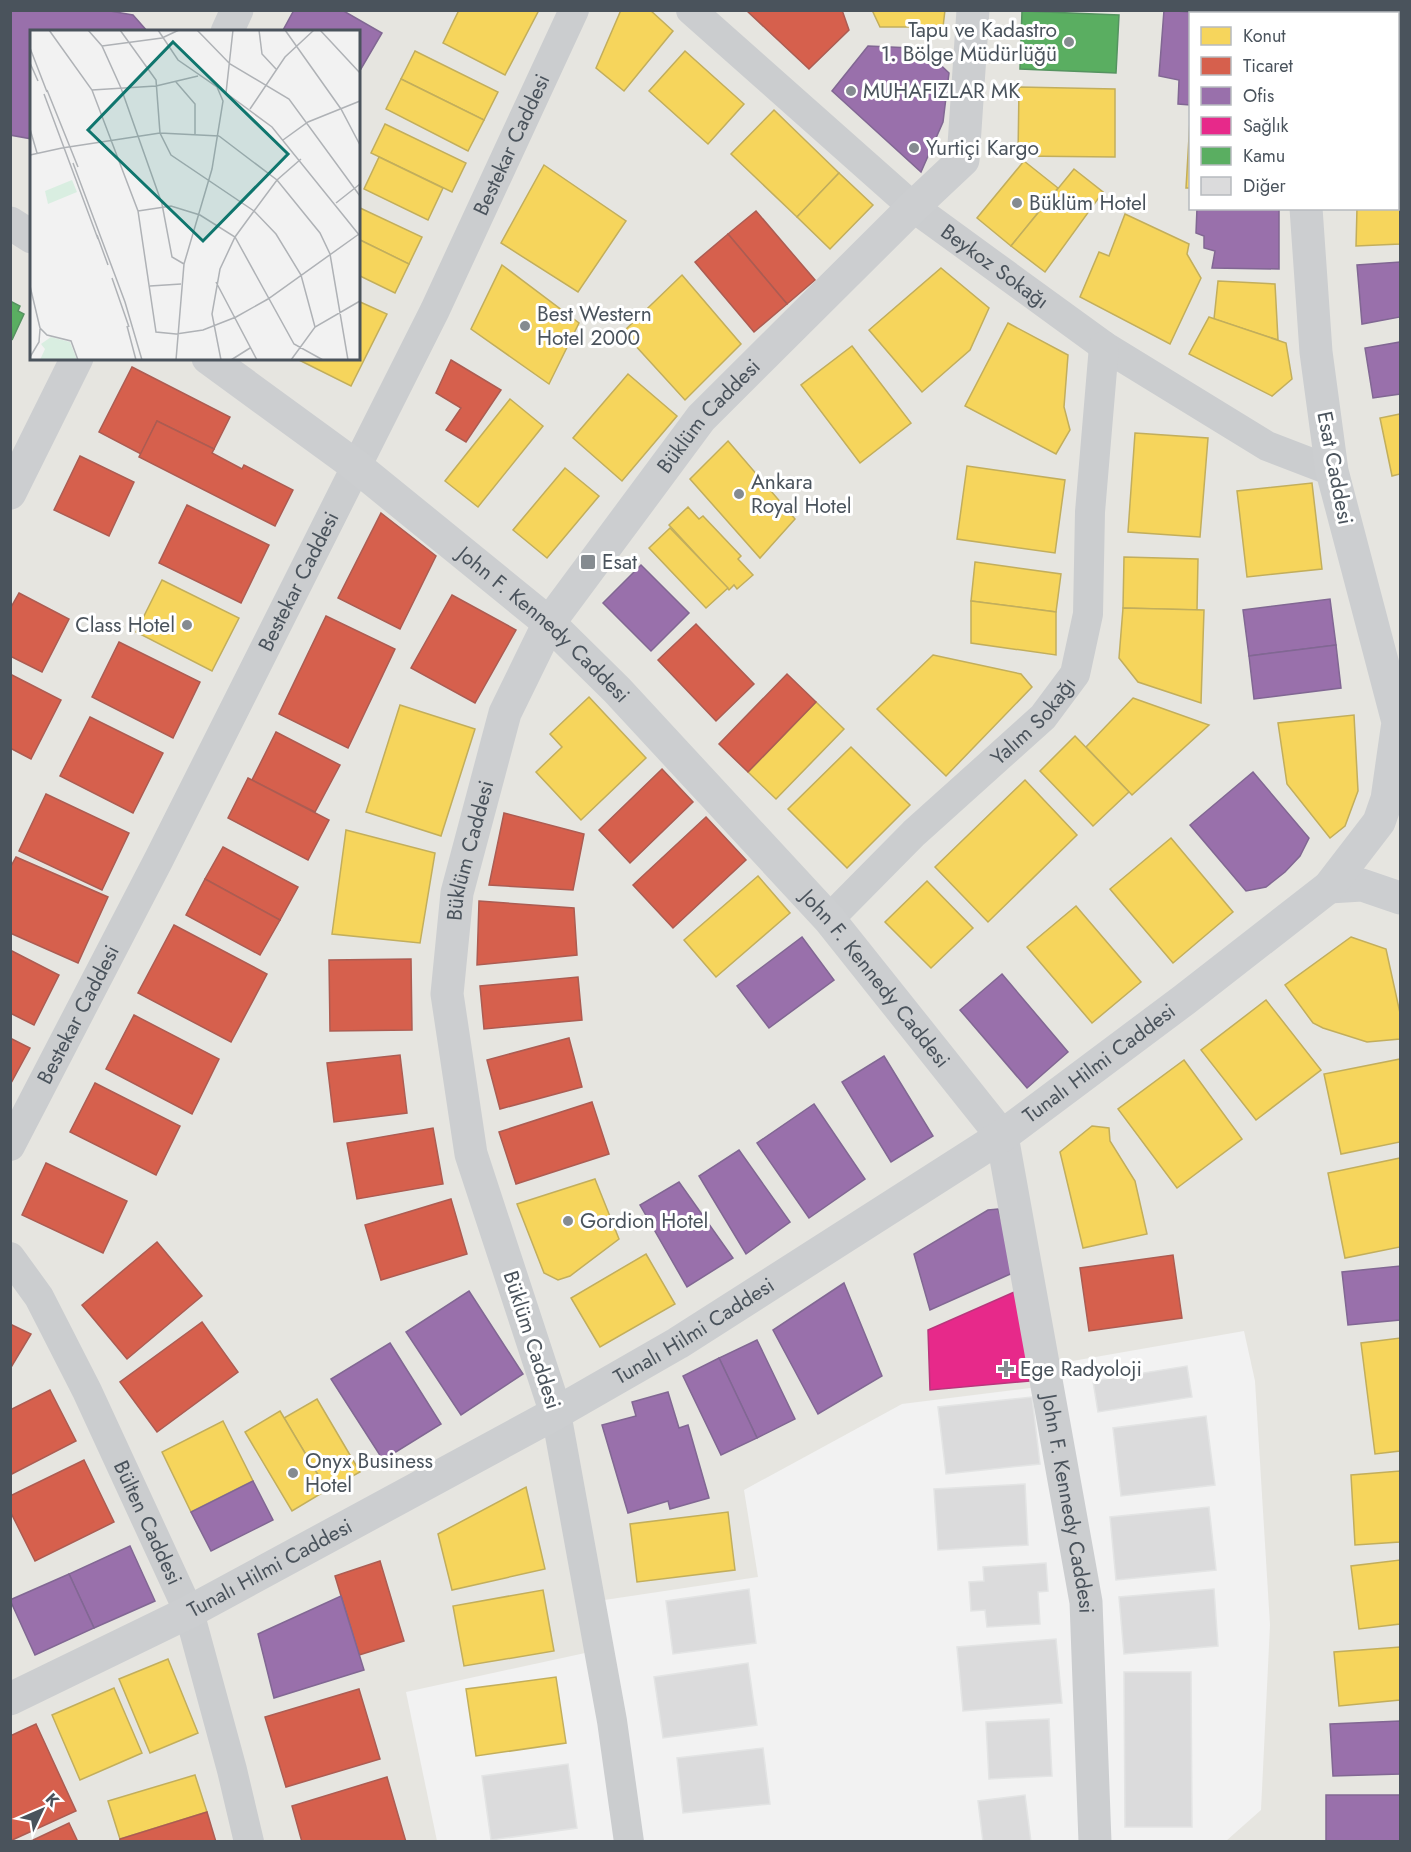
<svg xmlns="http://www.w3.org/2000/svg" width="1411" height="1852" font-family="Jost,sans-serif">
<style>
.commercial{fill:#e6e5e0;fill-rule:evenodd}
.homes{fill:#f6d55c;stroke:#c2ae5c;stroke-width:1.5}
.shops{fill:#d6604d;stroke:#ac5c52;stroke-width:1.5}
.offices{fill:#9970ab;stroke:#816793;stroke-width:1.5}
.health{fill:#e7298a;stroke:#b8367c;stroke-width:1.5}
.public{fill:#5aae61;stroke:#559360;stroke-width:1.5}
.building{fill:#dbdbdc;stroke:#e3e4e4;stroke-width:1.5}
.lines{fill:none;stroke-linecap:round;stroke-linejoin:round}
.street{stroke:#cbcdcf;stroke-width:30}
.secondary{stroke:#ccced0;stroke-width:33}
.poi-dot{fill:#858b90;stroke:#fff;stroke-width:2}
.labels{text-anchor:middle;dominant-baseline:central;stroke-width:6;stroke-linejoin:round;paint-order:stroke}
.poi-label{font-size:21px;fill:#4a535c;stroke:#fff;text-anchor:start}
.street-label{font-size:21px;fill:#4a535c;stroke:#fff}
.inset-road{fill:none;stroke:#afb2b6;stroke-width:1.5}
.view{fill:#0f766e;fill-opacity:0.15;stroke:#0f766e;stroke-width:3}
.inset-edge{fill:none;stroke:#4a535c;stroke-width:3}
</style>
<rect width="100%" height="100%" fill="#f2f2f2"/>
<path class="commercial" d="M 11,11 L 1400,11 L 1400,1841 L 1226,1841 L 1261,1810 L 1270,1625 L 1255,1381 L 1244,1331 L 1044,1366 L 1047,1386 L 902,1404 L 744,1490 L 758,1577 L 591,1602 L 599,1650 L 406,1692 L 437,1841 L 11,1842 ZM 1190,14 L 1398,14 L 1398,208 L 1190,208 ZM 32,32 L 358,32 L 358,358 L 32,358 Z"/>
<g class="homes">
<polygon points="459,10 539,10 505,75 443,43"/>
<polygon points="621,10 650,10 673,31 624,91 596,68"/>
<polygon points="872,10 945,10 943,27 880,27"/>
<polygon points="415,51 498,92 484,120 401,79"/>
<polygon points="685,51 744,104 708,144 649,91"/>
<polygon points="401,79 484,120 468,151 386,109"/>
<polygon points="1019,87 1115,89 1115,157 1018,156"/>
<polygon points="774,110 839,173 797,217 731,154"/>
<polygon points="1190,120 1190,188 1186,188"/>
<polygon points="385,124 466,163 452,192 371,153"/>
<polygon points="379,157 443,188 428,220 364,189"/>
<polygon points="1024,161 1058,188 1011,246 977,218"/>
<polygon points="544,165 626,221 578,292 501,243"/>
<polygon points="1074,169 1103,192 1045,272 1011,246"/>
<polygon points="839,173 873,205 830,249 797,217"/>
<polygon points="1398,174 1400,175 1400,244 1356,246 1357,208 1398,208"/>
<polygon points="358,207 422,237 409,264 358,239"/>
<polygon points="1125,214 1189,244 1187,254 1201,278 1170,344 1080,297 1099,252 1109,256"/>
<polygon points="358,239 409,264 395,293 358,275"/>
<polygon points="502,265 579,323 549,384 471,329"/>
<polygon points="941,268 989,308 970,350 922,392 869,330"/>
<polygon points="682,275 741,344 685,400 623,332"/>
<polygon points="1218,281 1275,284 1278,340 1214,319"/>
<polygon points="358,301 387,314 351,386 299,360 358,358"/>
<polygon points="1209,317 1286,343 1292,379 1272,396 1189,354"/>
<polygon points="1008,323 1068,355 1064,407 1070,430 1056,454 965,406"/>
<polygon points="852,346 911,423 860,463 801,385"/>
<polygon points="628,374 677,416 622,481 573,438"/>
<polygon points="510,399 543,426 478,507 445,481"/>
<polygon points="1400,414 1400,474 1392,476 1380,418"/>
<polygon points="1135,433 1208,438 1200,537 1128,532"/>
<polygon points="728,441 795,519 760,558 690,479"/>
<polygon points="967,466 1065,480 1055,553 957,539"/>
<polygon points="565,468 599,496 547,558 513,530"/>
<polygon points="1312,483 1322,569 1247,577 1237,491"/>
<polygon points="688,507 699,519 703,516 741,556 738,559 753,575 737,589 734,585 729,590 669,525"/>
<polygon points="670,528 728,588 706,608 649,548"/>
<polygon points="1124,557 1198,559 1197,610 1123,608"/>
<polygon points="975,562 1061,574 1056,612 971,601"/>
<polygon points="162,580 239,618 212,671 136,632"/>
<polygon points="971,601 1056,612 1056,655 971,643"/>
<polygon points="1123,608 1204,610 1201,703 1138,682 1119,658"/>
<polygon points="933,655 1021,674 1032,687 946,776 877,709"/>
<polygon points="589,697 646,758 581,820 536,772 562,747 550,734"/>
<polygon points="1133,698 1209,725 1132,795 1086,747"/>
<polygon points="816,702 844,729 776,799 748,772"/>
<polygon points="400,705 475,729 441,836 366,812"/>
<polygon points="1354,715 1358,791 1345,826 1330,838 1287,784 1278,723"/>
<polygon points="1075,736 1129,792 1093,826 1040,771"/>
<polygon points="851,747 910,805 847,868 788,809"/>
<polygon points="1025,780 1077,835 988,922 935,867"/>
<polygon points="346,830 435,853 420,943 332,934"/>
<polygon points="1171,838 1233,912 1173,963 1110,889"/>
<polygon points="758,876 790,913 716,977 684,940"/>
<polygon points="927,881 973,928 931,968 885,922"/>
<polygon points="1076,906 1141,982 1092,1023 1027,947"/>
<polygon points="1351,937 1386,949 1400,1013 1400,1039 1367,1042 1323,1028 1313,1023 1285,985"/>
<polygon points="1266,1000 1321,1070 1256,1120 1201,1050"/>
<polygon points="1400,1059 1400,1142 1341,1154 1324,1074"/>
<polygon points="1184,1060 1242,1139 1177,1188 1118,1109"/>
<polygon points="1092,1126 1109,1128 1110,1141 1135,1181 1147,1234 1083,1248 1060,1152"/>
<polygon points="1400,1158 1400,1247 1345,1258 1328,1173"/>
<polygon points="595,1179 619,1239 570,1276 558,1280 544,1273 517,1204"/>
<polygon points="646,1254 675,1304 600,1347 571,1298"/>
<polygon points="1400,1338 1400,1451 1375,1454 1361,1343"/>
<polygon points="317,1399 360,1472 327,1490 284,1418"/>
<polygon points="280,1411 327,1490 292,1511 245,1432"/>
<polygon points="223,1421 253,1481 191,1512 162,1452"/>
<polygon points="1400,1471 1400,1542 1355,1545 1351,1475"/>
<polygon points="526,1487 545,1569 452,1590 438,1534"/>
<polygon points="728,1512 735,1570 637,1582 630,1524"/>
<polygon points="1400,1560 1400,1624 1359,1629 1351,1566"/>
<polygon points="543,1590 554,1651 464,1666 453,1606"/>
<polygon points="1400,1647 1400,1700 1339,1706 1334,1652"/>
<polygon points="168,1659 198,1733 150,1753 119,1679"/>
<polygon points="556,1677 566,1743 476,1756 466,1689"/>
<polygon points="114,1688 142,1753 80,1780 52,1715"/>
<polygon points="195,1775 207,1812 120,1839 108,1801"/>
</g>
<g class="shops">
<polygon points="746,10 842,10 849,30 809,69"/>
<polygon points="756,211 815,280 787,304 728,234"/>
<polygon points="728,234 787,304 754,332 695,262"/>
<polygon points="451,360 501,390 466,442 446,430 461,408 436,393"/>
<polygon points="132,367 230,417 214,449 157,421 141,454 99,432"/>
<polygon points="157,421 214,449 212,453 242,469 244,465 293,490 275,526 139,457"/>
<polygon points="80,456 134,482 109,536 54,510"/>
<polygon points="187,505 269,545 241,603 159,563"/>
<polygon points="381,513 436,556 400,629 338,598"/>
<polygon points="19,593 69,619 42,672 10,656 10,609"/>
<polygon points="452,595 516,630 475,703 411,668"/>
<polygon points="326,616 395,649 348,748 279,714"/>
<polygon points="696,624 754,684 716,721 658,660"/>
<polygon points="119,642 200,682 173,738 92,697"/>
<polygon points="10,674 61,700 31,759 10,748"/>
<polygon points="787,674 816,702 748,772 719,744"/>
<polygon points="90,717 163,753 133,813 60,776"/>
<polygon points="276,732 340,765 315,812 252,780"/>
<polygon points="662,769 693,802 630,863 599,830"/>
<polygon points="248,778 329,820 308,860 228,818"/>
<polygon points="46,794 129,833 102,890 19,851"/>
<polygon points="504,813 584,834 573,890 489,885"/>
<polygon points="706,817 746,860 673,928 633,885"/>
<polygon points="223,847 298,887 280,920 205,879"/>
<polygon points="16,857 108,897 78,963 10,933 10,868"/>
<polygon points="205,879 280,920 260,955 186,915"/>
<polygon points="479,901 574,908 577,955 477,965"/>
<polygon points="174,925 267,974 231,1042 138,993"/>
<polygon points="10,950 59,975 34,1025 10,1013"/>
<polygon points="411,959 412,1030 330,1031 329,960"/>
<polygon points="578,977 582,1020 484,1029 480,986"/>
<polygon points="134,1015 219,1059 192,1114 106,1069"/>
<polygon points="10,1038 30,1048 10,1085"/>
<polygon points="569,1038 582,1087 500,1109 487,1060"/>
<polygon points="400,1055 407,1113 334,1122 327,1063"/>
<polygon points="95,1083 180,1126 156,1175 70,1132"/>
<polygon points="592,1102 609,1154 516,1184 499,1132"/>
<polygon points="433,1128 443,1184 357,1199 347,1143"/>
<polygon points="46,1163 127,1201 103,1253 22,1215"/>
<polygon points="451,1199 467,1254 381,1280 365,1225"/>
<polygon points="157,1242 202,1296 127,1359 82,1305"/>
<polygon points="1173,1255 1182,1318 1089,1331 1080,1268"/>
<polygon points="202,1322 238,1372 157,1432 120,1382"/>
<polygon points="10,1324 31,1334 10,1369"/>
<polygon points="50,1390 76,1441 10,1475 10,1410"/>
<polygon points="84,1460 114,1522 35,1561 10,1511 10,1496"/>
<polygon points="380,1561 404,1641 359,1655 335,1576"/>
<polygon points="359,1689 380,1759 286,1787 265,1717"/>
<polygon points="36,1724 76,1811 10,1841 10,1736"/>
<polygon points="387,1777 406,1842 302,1842 292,1806"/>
<polygon points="207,1812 216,1842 120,1842 120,1839"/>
<polygon points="69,1823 78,1842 29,1842"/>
</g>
<g class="offices">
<polygon points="10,10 104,10 133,15 148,32 32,32 32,139 10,135"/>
<polygon points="294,10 342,10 382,33 358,74 358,32 282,32"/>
<polygon points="1164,10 1213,14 1190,14 1190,105 1178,104 1179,80 1159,76"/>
<polygon points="1384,10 1400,10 1400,69 1398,69 1398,14 1383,14"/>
<polygon points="868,46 912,48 917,52 930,55 949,73 943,122 921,172 832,91"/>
<polygon points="1398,84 1400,85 1400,155 1398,155"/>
<polygon points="1197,208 1279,208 1279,269 1212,268 1215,251 1204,248 1204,236 1196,233"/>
<polygon points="1400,262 1400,317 1362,324 1357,265"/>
<polygon points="1400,342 1400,394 1373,398 1365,348"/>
<polygon points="641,565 689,613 651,651 603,603"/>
<polygon points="1330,599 1336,645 1249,656 1243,610"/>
<polygon points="1336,645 1341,688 1254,699 1249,656"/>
<polygon points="1253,772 1309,838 1300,856 1285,872 1266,887 1246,891 1190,825"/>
<polygon points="802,937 834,980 769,1028 737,986"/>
<polygon points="1002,974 1068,1052 1027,1088 960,1010"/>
<polygon points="884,1056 933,1136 891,1162 842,1082"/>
<polygon points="814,1104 865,1179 809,1218 757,1143"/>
<polygon points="739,1150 790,1222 746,1254 699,1176"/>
<polygon points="679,1182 733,1258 687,1287 640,1205"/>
<polygon points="998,1209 1017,1271 930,1310 914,1254 988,1210"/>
<polygon points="1400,1266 1400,1320 1348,1325 1342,1272"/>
<polygon points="844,1283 882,1376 818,1414 773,1330"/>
<polygon points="469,1291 523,1374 461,1415 406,1332"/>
<polygon points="757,1340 795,1419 757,1438 719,1358"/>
<polygon points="390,1343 441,1424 383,1460 331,1379"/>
<polygon points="719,1358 757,1438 721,1455 683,1376"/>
<polygon points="668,1392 679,1428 688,1425 709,1498 670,1509 668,1501 628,1513 602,1425 636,1416 632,1402"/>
<polygon points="253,1481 273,1520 211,1551 191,1512"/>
<polygon points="130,1546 155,1601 94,1628 69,1574"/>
<polygon points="69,1574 94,1628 35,1655 10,1600"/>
<polygon points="341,1596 364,1670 274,1698 258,1634"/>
<polygon points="1400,1721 1400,1774 1333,1776 1330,1724"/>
<rect x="1326" y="1795" width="74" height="47"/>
</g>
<polygon class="health" points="1019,1290 1029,1381 930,1390 928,1330"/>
<g class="public">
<polygon points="1022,11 1119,15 1116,73 1020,69"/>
<polygon points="10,301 20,306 18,311 24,314 12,340"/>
</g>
<g class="building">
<polygon points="1187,1366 1192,1397 1098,1412 1093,1381"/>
<polygon points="1032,1397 1040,1464 946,1474 938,1407"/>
<polygon points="1206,1416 1215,1485 1121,1496 1113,1428"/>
<polygon points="1025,1484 1028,1545 938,1550 934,1489"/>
<polygon points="1209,1507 1216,1570 1116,1580 1110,1517"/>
<polygon points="1046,1563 1048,1591 1038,1592 1040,1624 987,1627 985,1610 971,1611 969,1582 984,1581 983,1567"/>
<polygon points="749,1589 756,1643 673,1654 666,1601"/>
<polygon points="1214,1589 1218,1646 1124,1654 1119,1597"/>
<polygon points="1056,1639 1062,1703 963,1711 957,1647"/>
<polygon points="748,1663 757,1725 663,1738 654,1677"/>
<polygon points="1124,1672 1191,1672 1192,1827 1125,1827"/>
<polygon points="1049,1719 1052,1776 989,1779 986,1722"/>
<polygon points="763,1748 770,1804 683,1813 677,1758"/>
<polygon points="568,1764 577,1828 491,1840 482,1776"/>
<polygon points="1025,1795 1031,1842 983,1842 978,1801"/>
</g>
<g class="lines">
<g class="street">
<path id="s1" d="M 691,10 L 913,207 L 1104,346 L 1267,446 L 1332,471"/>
<path id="s2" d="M 829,919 L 914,833 L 1043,717 L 1075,674 L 1088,614 L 1090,512 L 1104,346"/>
<path id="s3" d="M 10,1146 L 159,859 L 435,310 L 574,10"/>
<path id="s4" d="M 10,1257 L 39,1297 L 87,1391 L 189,1612 L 232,1770 L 249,1842"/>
<polyline points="556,1413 612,1721 629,1842"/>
</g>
<g class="secondary">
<polyline points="1326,14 1327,10"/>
<polyline points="227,32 237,10"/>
<polyline points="10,223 32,237"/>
<path id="s5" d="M 208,358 L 356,466 L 549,623 L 617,690 L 829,919 L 1002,1136 L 1086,1602 L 1095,1842"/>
<polyline points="10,493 77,358"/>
<polyline points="1329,887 1362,885 1400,898"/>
<path id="s6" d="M 556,1413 L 471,1154 L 447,994 L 457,893 L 505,713 L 549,623 L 701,418 L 913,207 L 963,160 L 973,10"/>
<path id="s7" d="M 10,1699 L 189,1612 L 556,1413 L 678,1343 L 1002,1136 L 1184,1000 L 1329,887 L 1379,822 L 1387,799 L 1398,722 L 1332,471 L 1316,352 L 1306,208"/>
</g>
</g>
<g class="poi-dot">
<circle cx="1069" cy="42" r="6"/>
<circle cx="851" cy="91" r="6"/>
<circle cx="914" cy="148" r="6"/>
<circle cx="1017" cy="203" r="6"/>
<circle cx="525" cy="326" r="6"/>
<circle cx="739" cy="494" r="6"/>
<rect x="580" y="554" width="16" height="16" rx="3"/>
<circle cx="187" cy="625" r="6"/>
<circle cx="568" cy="1221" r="6"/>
<path d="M1003 1360h6v6h6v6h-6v6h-6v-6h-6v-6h6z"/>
<circle cx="293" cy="1473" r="6"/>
</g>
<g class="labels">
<g class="poi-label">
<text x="1057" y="30" text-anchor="end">Tapu ve Kadastro<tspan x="1057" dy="24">1. Bölge Müdürlüğü</tspan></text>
<text x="863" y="91">MUHAFIZLAR MK</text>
<text x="926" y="148">Yurtiçi Kargo</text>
<text x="1029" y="203">Büklüm Hotel</text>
<text x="537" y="314">Best Western<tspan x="537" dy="24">Hotel 2000</tspan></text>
<text x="751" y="482">Ankara<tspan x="751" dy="24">Royal Hotel</tspan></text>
<text x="602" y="562">Esat</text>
<text x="175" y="625" text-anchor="end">Class Hotel</text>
<text x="580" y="1221">Gordion Hotel</text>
<text x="1020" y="1369">Ege Radyoloji</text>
<text x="305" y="1461">Onyx Business<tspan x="305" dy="24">Hotel</tspan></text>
</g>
<g class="street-label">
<text stroke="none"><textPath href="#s3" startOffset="1120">Bestekar Caddesi</textPath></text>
<text stroke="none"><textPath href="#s1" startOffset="398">Beykoz Sokağı</textPath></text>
<text stroke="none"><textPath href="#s6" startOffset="1084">Büklüm Caddesi</textPath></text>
<text transform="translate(1335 468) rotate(79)">Esat Caddesi</text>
<text stroke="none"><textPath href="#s3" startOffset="634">Bestekar Caddesi</textPath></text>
<text stroke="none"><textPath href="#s5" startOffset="429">John F. Kennedy Caddesi</textPath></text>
<text stroke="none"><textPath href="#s2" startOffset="285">Yalım Sokağı</textPath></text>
<text stroke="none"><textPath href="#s6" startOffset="580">Büklüm Caddesi</textPath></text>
<text stroke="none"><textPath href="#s5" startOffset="915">John F. Kennedy Caddesi</textPath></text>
<text stroke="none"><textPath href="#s3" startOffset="148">Bestekar Caddesi</textPath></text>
<text stroke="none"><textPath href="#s7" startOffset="1263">Tunalı Hilmi Caddesi</textPath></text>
<text stroke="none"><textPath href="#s7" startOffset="777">Tunalı Hilmi Caddesi</textPath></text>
<text transform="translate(532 1340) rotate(72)">Büklüm Caddesi</text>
<text stroke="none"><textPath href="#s5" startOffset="1491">John F. Kennedy Caddesi</textPath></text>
<text stroke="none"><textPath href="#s4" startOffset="300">Bülten Caddesi</textPath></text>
<text stroke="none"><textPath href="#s7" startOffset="291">Tunalı Hilmi Caddesi</textPath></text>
</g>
</g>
<g transform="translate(30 30)">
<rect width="330" height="330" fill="#f2f2f2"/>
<path d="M 42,150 L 47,162 L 18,174 L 15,161 ZM 21,307 L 40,312 L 47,330 L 10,330 L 15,319 L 11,314 Z" fill="#d9eee1"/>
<path class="inset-road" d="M 19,0 L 62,60 L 108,181 L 126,302 L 146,304 L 173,300 L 206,287 L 238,269 L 329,204M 58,0 L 72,16 L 91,58 L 132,174 L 142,227 L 154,234M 90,0 L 126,50 L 130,103 L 141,125 L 224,181 L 246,204 L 271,245 L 285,297M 128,0 L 148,30 L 187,57 L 193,71 L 182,139 L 154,234 L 146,330M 167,0 L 200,34 L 259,69 L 330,166M 203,0 L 196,63 L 242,97 L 330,206M 229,0 L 232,24 L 246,39M 255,0 L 311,79 L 330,115M 290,0 L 330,43M 72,16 L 132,8 L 149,0M 0,18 L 17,62M 0,33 L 8,51M 146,52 L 165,74 L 165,104M 17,60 L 48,137M 62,60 L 126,56 L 168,46M 14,64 L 68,209M 220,79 L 255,27 L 284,0M 0,99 L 7,123M 189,106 L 247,150 L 290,203 L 300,224 L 318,330M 253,110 L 278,92 L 330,71M 32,118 L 130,103 L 189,106M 0,125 L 32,118M 43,133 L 95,272 L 112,330M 306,173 L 330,154M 108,181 L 141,176 L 170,185 L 205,207 L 264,314 L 293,330M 67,205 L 78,235M 82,248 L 99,297M 186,252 L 227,330M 0,256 L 10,298 L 17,305 L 41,311 L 48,330M 120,256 L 151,254M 97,296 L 106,330M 0,327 L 9,312 L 10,299M 191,330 L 182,284 L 190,239 L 205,207 L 224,181 L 247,150 L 271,129M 201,330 L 220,318M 261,330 L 285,297 L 330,271"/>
<path class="view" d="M 143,12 L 258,124 L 173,211 L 58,100 Z"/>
<rect width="330" height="330" class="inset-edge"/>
</g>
<rect width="1411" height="1852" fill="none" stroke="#4a535c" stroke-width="24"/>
<rect x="1189" y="12" width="210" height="198" fill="#ffffff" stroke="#b7babe" stroke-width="1.5"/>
<rect x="1201" y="27" width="30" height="18" fill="#f6d55c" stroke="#b7babe" stroke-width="1.5"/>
<text x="1243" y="42" font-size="18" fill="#4a535c">Konut</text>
<rect x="1201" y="57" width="30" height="18" fill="#d6604d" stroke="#b7babe" stroke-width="1.5"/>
<text x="1243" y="72" font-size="18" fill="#4a535c">Ticaret</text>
<rect x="1201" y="87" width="30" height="18" fill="#9970ab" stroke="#b7babe" stroke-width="1.5"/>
<text x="1243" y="102" font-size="18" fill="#4a535c">Ofis</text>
<rect x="1201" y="117" width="30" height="18" fill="#e7298a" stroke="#b7babe" stroke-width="1.5"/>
<text x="1243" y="132" font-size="18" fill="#4a535c">Sağlık</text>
<rect x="1201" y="147" width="30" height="18" fill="#5aae61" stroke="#b7babe" stroke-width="1.5"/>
<text x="1243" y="162" font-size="18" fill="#4a535c">Kamu</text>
<rect x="1201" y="177" width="30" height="18" fill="#dbdbdc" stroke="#b7babe" stroke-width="1.5"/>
<text x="1243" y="192" font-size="18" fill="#4a535c">Diğer</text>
<g transform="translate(42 1810) rotate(46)" stroke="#ffffff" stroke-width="4.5" paint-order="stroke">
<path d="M0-4.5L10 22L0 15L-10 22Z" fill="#4a535c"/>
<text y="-9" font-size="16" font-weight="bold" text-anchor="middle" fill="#4a535c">K</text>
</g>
</svg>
